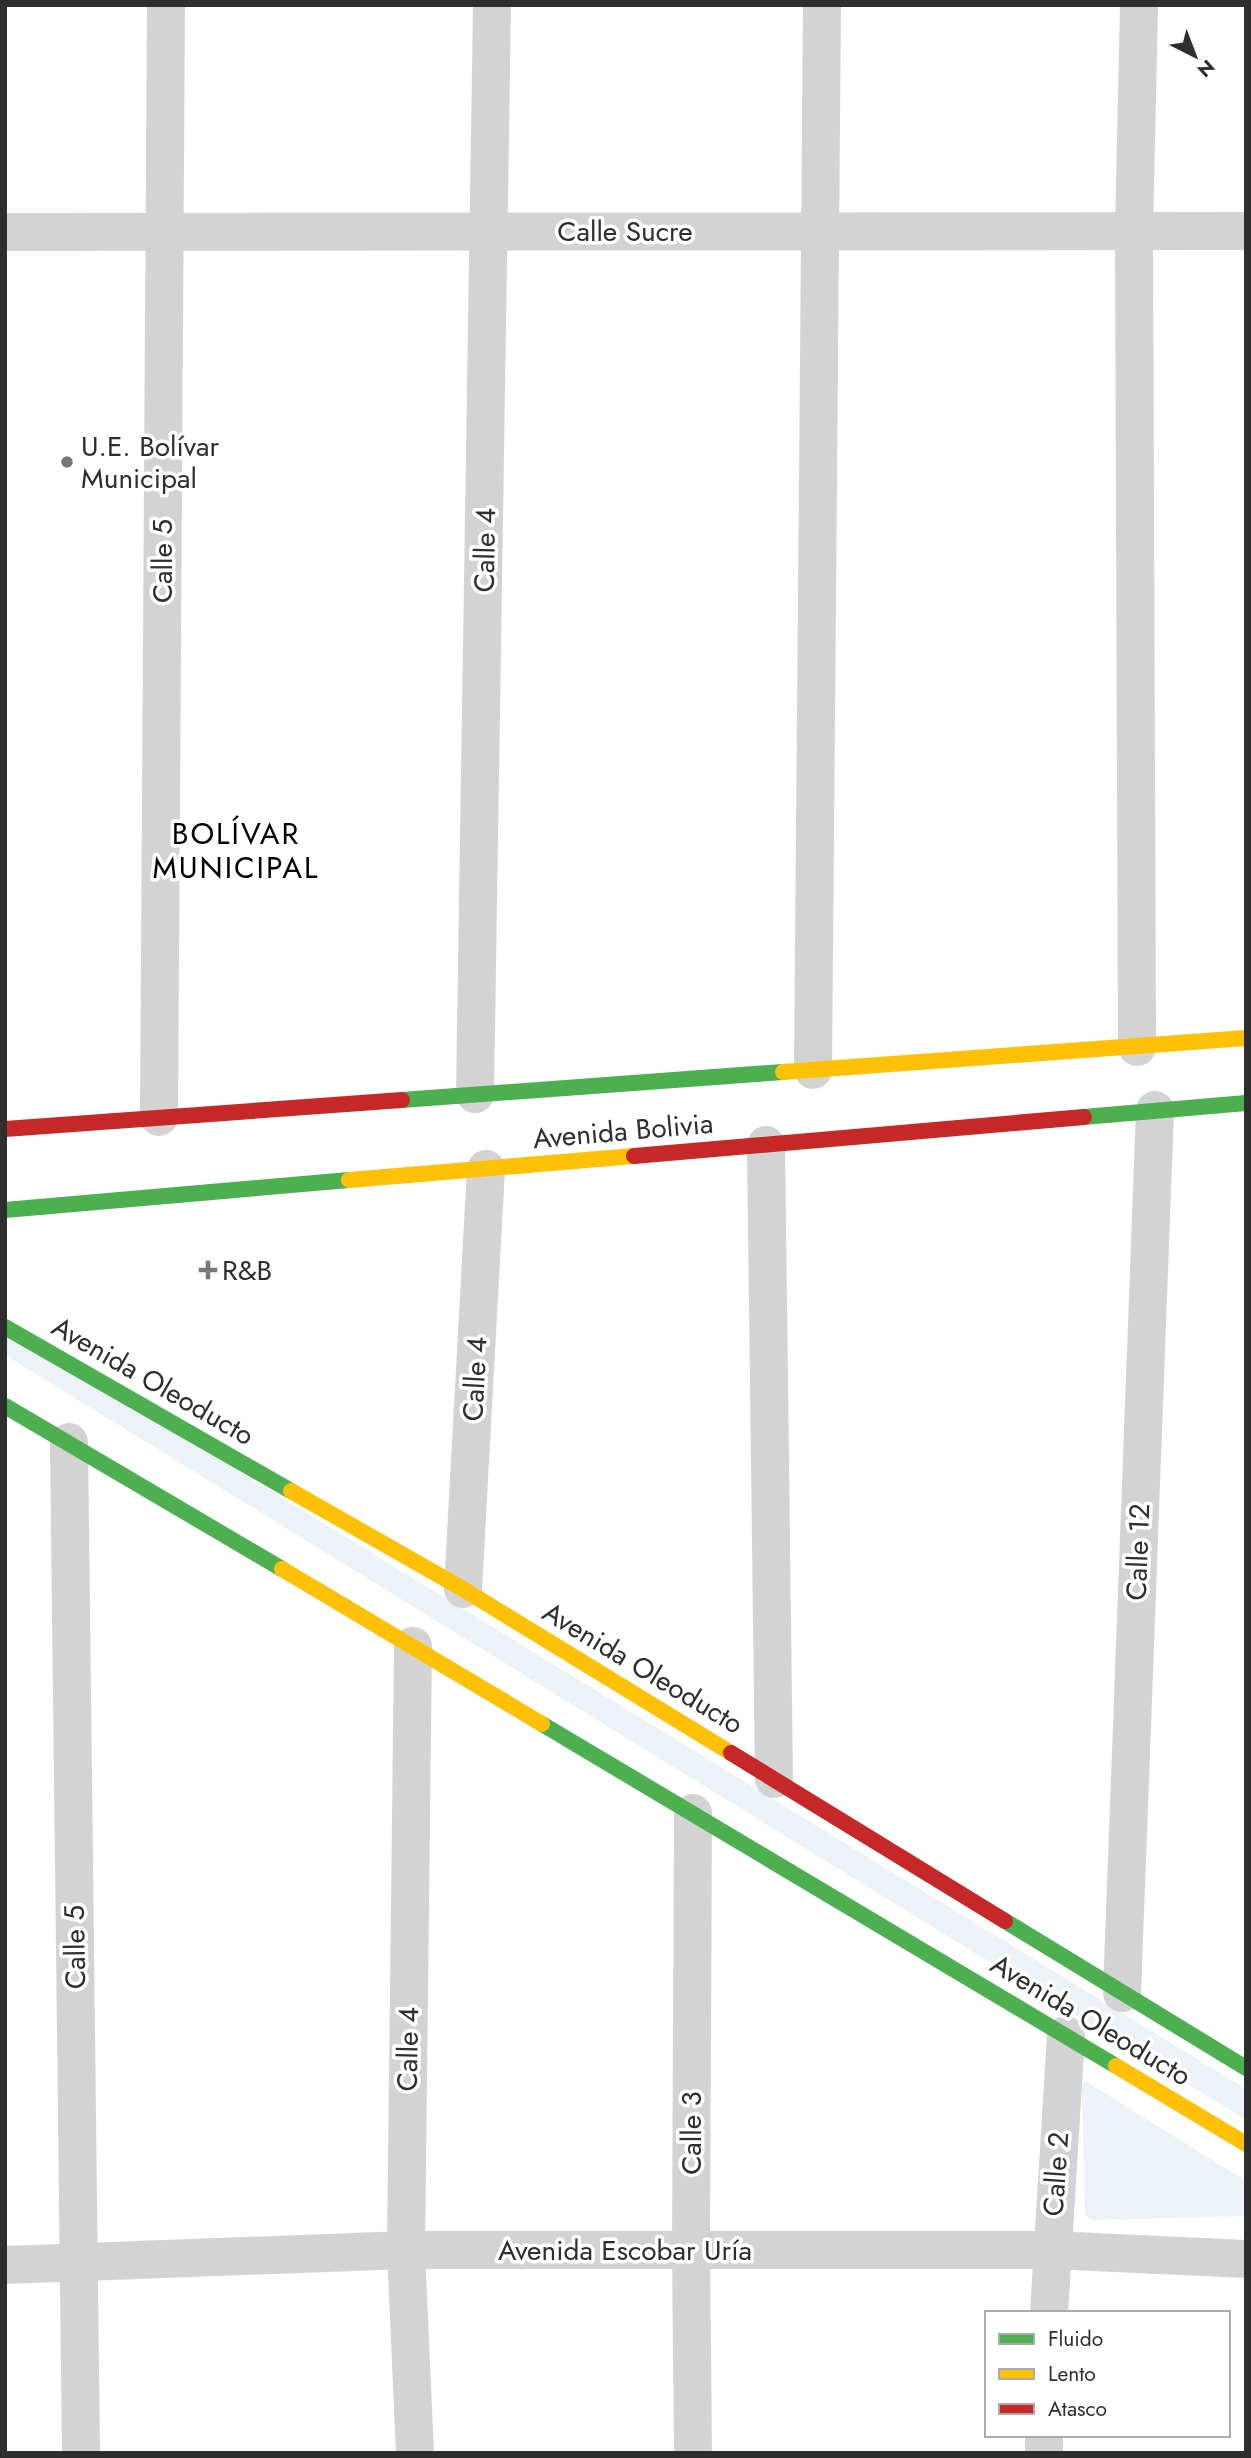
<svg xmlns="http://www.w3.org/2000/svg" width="1251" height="2458" font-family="Jost,sans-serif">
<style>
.green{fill:#ecf2f5}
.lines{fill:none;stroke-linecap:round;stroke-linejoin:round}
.street{stroke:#d3d3d3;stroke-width:38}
.fast{stroke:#4caf50;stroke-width:16}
.slow{stroke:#ffc107;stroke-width:16}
.jam{stroke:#c62828;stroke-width:16}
.poi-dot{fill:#777;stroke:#fff;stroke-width:2.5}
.labels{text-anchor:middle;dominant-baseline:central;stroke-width:7;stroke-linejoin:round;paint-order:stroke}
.street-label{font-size:28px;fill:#2e2e2e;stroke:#fff}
.poi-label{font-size:28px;fill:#2e2e2e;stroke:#fff;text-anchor:start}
.neighbourhood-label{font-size:30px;letter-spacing:2px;fill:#000;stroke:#fff}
</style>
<rect width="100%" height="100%" fill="#fff"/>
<g class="green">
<polygon points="5,1328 1246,2089 1246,2120 5,1355"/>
<polygon points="1087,2082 1246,2181 1246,2216 1092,2220 1085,2215 1082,2088 1083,2083"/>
</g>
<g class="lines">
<g class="street">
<polyline points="5,232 1246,231"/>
<polyline points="1137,1047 1134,231 1139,5"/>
<polyline points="813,1070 822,5"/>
<polyline points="475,1094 492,5"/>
<polyline points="159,1117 166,5"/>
<polyline points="766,1145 774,1779"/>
<polyline points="69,1442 81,2453"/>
<polyline points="463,1589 486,1169"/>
<polyline points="413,1646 406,2250 415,2453"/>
<polyline points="1122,1993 1155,1110"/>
<polyline points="5,2265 406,2250 1051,2250 1246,2259"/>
<polyline points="1049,2313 1066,2035"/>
<polyline points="693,2453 691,2249 693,1813"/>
<polyline points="1044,2453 1044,2435"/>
</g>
<g class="fast">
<polyline points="402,1100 783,1072"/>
<polyline points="1084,1117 1246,1103"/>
<polyline points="5,1210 349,1180"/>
<polyline points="5,1327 291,1491"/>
<polyline points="5,1406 282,1569"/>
<polyline points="542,1724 1116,2066"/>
<polyline points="1005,1921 1246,2068"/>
</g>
<g class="slow">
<polyline points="783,1072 1246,1038"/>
<polyline points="349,1180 634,1156"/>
<polyline points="291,1491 463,1589 731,1753"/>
<polyline points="282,1569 542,1724"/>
<polyline points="1116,2066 1246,2144"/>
</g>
<g class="jam">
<polyline points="5,1129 402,1100"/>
<polyline points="634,1156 1084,1117"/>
<polyline points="731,1753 1005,1921"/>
</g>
</g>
<g class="poi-dot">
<circle cx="67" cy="462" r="7"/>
<path d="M204.5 1259.5h7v7h7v7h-7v7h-7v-7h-7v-7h7z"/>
</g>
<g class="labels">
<g class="street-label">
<text x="625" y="231">Calle Sucre</text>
<text transform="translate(485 550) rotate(-89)">Calle 4</text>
<text transform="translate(162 561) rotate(-90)">Calle 5</text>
<text transform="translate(623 1131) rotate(-5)">Avenida Bolivia</text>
<text transform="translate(475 1379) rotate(-87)">Calle 4</text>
<text transform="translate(153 1381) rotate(30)">Avenida Oleoducto</text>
<text transform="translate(1138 1552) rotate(-88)">Calle 12</text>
<text transform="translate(643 1668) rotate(31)">Avenida Oleoducto</text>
<text transform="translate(75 1947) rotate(-91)">Calle 5</text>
<text transform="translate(1091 2020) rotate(31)">Avenida Oleoducto</text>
<text transform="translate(408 2049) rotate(-89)">Calle 4</text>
<text transform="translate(691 2133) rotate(-90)">Calle 3</text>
<text transform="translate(1056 2174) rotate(-86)">Calle 2</text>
<text x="625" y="2250">Avenida Escobar Uría</text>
</g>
<g class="poi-label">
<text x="81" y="446">U.E. Bolívar<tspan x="81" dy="32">Municipal</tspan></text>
<text x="222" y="1270">R&amp;B</text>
</g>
<g class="neighbourhood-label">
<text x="236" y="833">BOLÍVAR<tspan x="236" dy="34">MUNICIPAL</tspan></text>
</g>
</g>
<rect width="1251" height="2458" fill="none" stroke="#2e2e2e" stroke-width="14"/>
<rect x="985" y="2311" width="245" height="126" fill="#ffffff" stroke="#ababab" stroke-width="2"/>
<rect x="999" y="2334" width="35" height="10" fill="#4caf50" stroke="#ababab" stroke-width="2"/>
<text x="1048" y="2346" font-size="21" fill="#2e2e2e">Fluido</text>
<rect x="999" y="2369" width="35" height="10" fill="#ffc107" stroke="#ababab" stroke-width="2"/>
<text x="1048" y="2381" font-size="21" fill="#2e2e2e">Lento</text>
<rect x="999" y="2404" width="35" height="10" fill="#c62828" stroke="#ababab" stroke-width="2"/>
<text x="1048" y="2416" font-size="21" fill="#2e2e2e">Atasco</text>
<g transform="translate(1195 56) rotate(138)" stroke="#ffffff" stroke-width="5" paint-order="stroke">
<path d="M0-5L12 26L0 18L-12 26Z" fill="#2e2e2e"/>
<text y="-10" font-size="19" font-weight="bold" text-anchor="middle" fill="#2e2e2e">N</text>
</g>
</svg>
